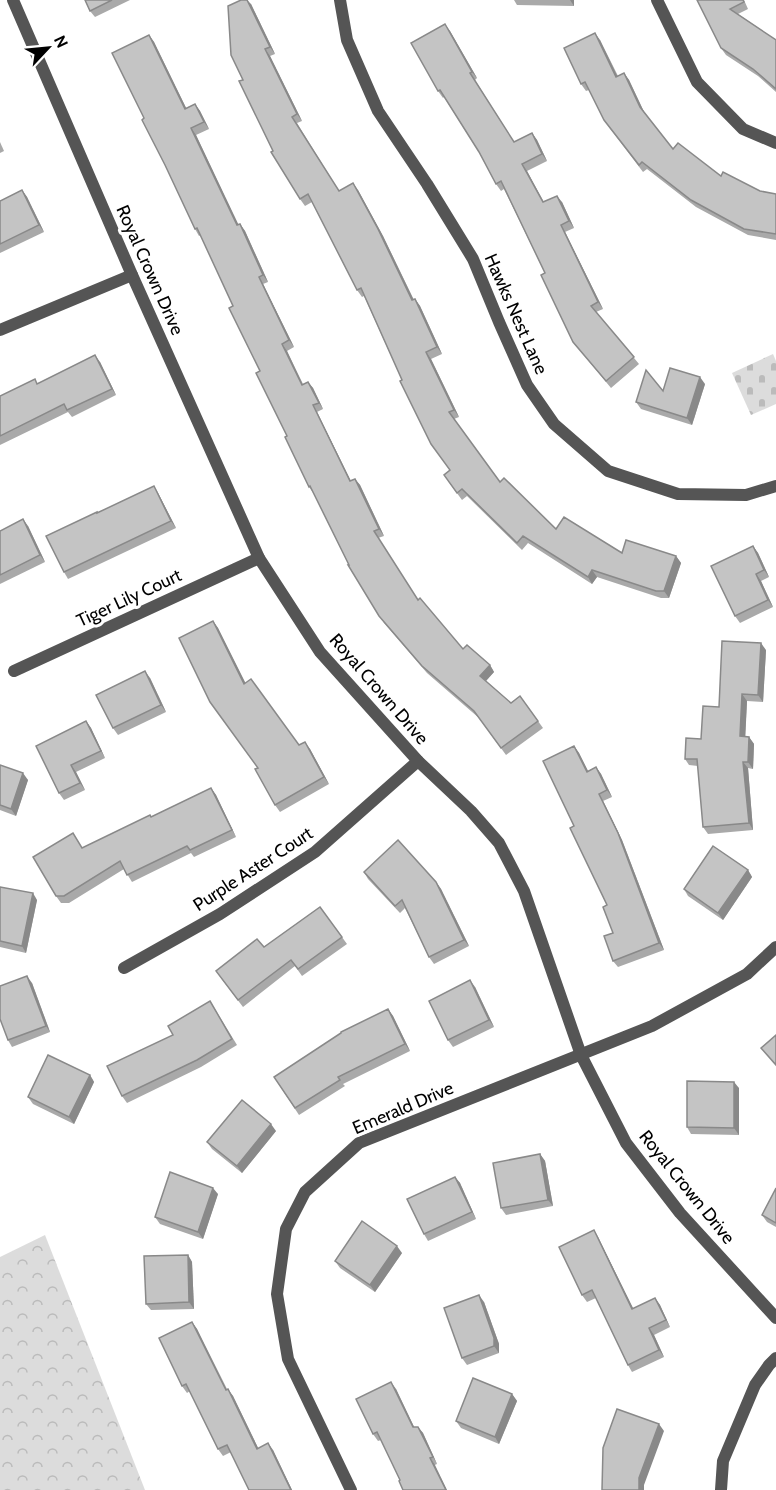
<svg xmlns="http://www.w3.org/2000/svg" width="776" height="1490" font-family="Cabin,sans-serif">
<style>
.forest{fill:url(#forest-crowns)}
.cemetery{fill:url(#cemetery-stones)}
.lines{fill:none;stroke-linecap:round;stroke-linejoin:round}
.minor{stroke:#555;stroke-width:12}
.wall{fill:#a9a9a9}
.shaded-wall{fill:#898989}
.building{fill:#c4c4c4;stroke:#898989;stroke-width:1.5}
.labels{text-anchor:middle;dominant-baseline:central;stroke-width:6;stroke-linejoin:round;paint-order:stroke}
.street-label{font-size:18px;fill:#000;stroke:#fff}
</style>
<defs>
<pattern id="forest-crowns" width="20" height="18" patternUnits="userSpaceOnUse" patternTransform="scale(1.5)"><rect width="20" height="18" fill="#dcdcdc"/><path d="M2 6a3 3 0 1 1 6 0M12 15a3 3 0 1 1 6 0" fill="none" stroke="#bbb"/></pattern>
<pattern id="cemetery-stones" width="16" height="16" patternUnits="userSpaceOnUse" patternTransform="scale(1.5)"><rect width="16" height="16" fill="#dcdcdc"/><path d="M2 7V4a2 2 0 0 1 4 0v3zM10 15v-3a2 2 0 0 1 4 0v3z" fill="#bbb"/></pattern>
</defs>
<rect width="100%" height="100%" fill="#fff"/>
<polygon class="forest" points="45,1235 145,1490 0,1490 0,1257"/>
<polygon class="cemetery" points="773,354 776,361 776,404 751,415 732,373"/>
<g class="lines">
<g class="minor">
<polyline points="13,0 132,275 259,558 320,652 418,761 471,811 499,843 524,891 581,1055 626,1143 680,1213 776,1318"/>
<polyline points="340,0 347,40 378,111 427,184 473,259 499,322 527,385 554,424 608,471 678,494 746,495 776,486"/>
<polyline points="657,0 697,82 743,129 776,143"/>
<polyline points="0,330 132,275"/>
<polyline points="14,671 259,558"/>
<polyline points="124,968 220,914 315,852 418,761"/>
<polyline points="351,1490 288,1359 277,1294 286,1229 305,1192 359,1143 652,1026 747,974 776,947"/>
<polyline points="721,1490 723,1461 755,1385 769,1365 776,1358"/>
</g>
</g>
<g class="wall">
<polygon points="85,0 130,0 95,17 90,11"/>
<polygon points="514,0 574,0 574,6 517,5"/>
<polygon points="697,0 744,0 748,9 738,14 776,40 776,92 758,76 726,55 721,48"/>
<polygon points="251,4 275,54 270,56 302,121 297,123 339,191 358,190 383,236 414,300 415,299 420,306 442,354 431,359 459,417 454,419 500,482 556,529 622,553 676,556 681,563 669,598 661,598 597,577 592,584 528,543 522,550 467,496 462,500 448,481 450,470 402,380 364,296 362,297 357,290 312,202 305,206 300,199 273,151 243,80"/>
<polygon points="450,31 477,78 475,80 514,142 532,133 537,140 547,161 527,171 544,202 562,202 574,228 565,232 603,309 596,312 639,364 611,388 573,342 545,273 504,189 501,191 496,184 479,152 444,97 443,98 438,91"/>
<polygon points="149,35 154,42 186,108 195,104 200,111 209,129 196,135 238,225 240,224 245,231 268,282 263,284 294,347 287,351 303,384 308,382 313,388 323,409 317,412 351,481 355,479 360,485 384,536 378,538 418,600 463,649 490,665 494,672 486,681 511,703 520,696 543,728 506,755 479,718 427,673 384,623 349,565 314,494 309,487 233,306 201,235 199,236 195,229 144,118"/>
<polygon points="600,40 618,76 624,73 629,80 644,112 673,149 721,176 760,191 776,194 776,240 748,235 696,207 647,169 643,172 609,127 589,90 586,91 581,84"/>
<polygon points="0,142 4,151 0,153"/>
<polygon points="22,190 27,197 44,232 0,253 0,201"/>
<polygon points="100,362 116,395 72,417 68,412 0,445 0,396"/>
<polygon points="705,384 692,425 641,409 636,402 663,391"/>
<polygon points="154,486 158,493 176,528 68,579 64,572 97,513"/>
<polygon points="28,526 45,562 0,584 0,531"/>
<polygon points="753,546 758,553 769,577 761,581 773,607 740,623 735,616"/>
<polygon points="213,621 218,628 245,683 299,745 310,749 329,784 280,812 275,805 258,768"/>
<polygon points="766,650 763,702 747,701 745,737 749,737 754,744 753,769 748,768 753,830 708,834 703,827 698,766 689,765 685,759 701,739 719,707"/>
<polygon points="150,678 166,712 118,735 113,728"/>
<polygon points="86,721 91,728 105,758 76,772 85,790 64,800 59,793"/>
<polygon points="574,746 579,753 588,771 596,767 601,774 612,797 603,801 622,840 664,950 618,967 613,961 613,933 607,905 574,826"/>
<polygon points="0,765 28,780 16,816 0,810"/>
<polygon points="211,788 216,795 236,837 194,857 191,853 132,882 124,869 69,903 61,903 56,896 82,848 151,817"/>
<polygon points="748,870 752,877 723,920 688,896 684,889"/>
<polygon points="364,872 436,882 441,889 469,946 434,964 429,957 405,908 400,913 368,879"/>
<polygon points="0,887 37,900 26,953 0,947"/>
<polygon points="320,907 347,944 302,976 295,966 243,1007 221,978"/>
<polygon points="32,983 50,1032 12,1047 8,1040"/>
<polygon points="475,987 494,1027 453,1047 448,1040"/>
<polygon points="210,1001 237,1045 201,1067 127,1103 122,1096 173,1035"/>
<polygon points="388,1009 393,1016 410,1051 343,1084 345,1086 299,1115 274,1077"/>
<polygon points="90,1075 94,1082 74,1124 33,1104 28,1097"/>
<polygon points="739,1088 739,1135 691,1134 687,1127"/>
<polygon points="276,1131 242,1173 212,1149 207,1142"/>
<polygon points="540,1154 545,1161 553,1206 506,1215 501,1208"/>
<polygon points="455,1177 460,1183 476,1219 428,1241 424,1234"/>
<polygon points="776,1188 776,1227 767,1222 762,1215"/>
<polygon points="218,1194 203,1239 160,1224 155,1217"/>
<polygon points="594,1230 598,1237 633,1309 655,1298 660,1305 670,1327 654,1335 664,1357 632,1372 628,1365 596,1298 587,1302 582,1295"/>
<polygon points="402,1253 375,1292 340,1268 335,1261"/>
<polygon points="188,1255 192,1262 194,1309 151,1310 146,1304"/>
<polygon points="484,1302 499,1344 499,1353 467,1365 462,1358"/>
<polygon points="192,1322 197,1329 227,1389 233,1396 258,1448 273,1450 292,1490 249,1490 231,1452 223,1456 218,1449 190,1391 187,1393 182,1386"/>
<polygon points="396,1389 414,1427 418,1427 423,1433 437,1464 400,1480 381,1440 378,1441 373,1434"/>
<polygon points="512,1394 517,1401 499,1444 461,1428 456,1421"/>
</g>
<g class="shaded-wall">
<polygon points="247,0 251,4 275,54 270,47"/>
<polygon points="570,0 574,0 574,6"/>
<polygon points="445,24 450,31 477,78 472,72"/>
<polygon points="595,33 600,40 621,84 616,77"/>
<polygon points="149,35 154,42 190,116 185,109"/>
<polygon points="265,49 270,56 302,121 297,114"/>
<polygon points="624,73 629,80 645,114 640,107"/>
<polygon points="195,104 200,111 209,129 204,122"/>
<polygon points="191,128 196,135 242,232 237,225"/>
<polygon points="532,133 537,140 547,161 542,154"/>
<polygon points="522,164 527,171 547,209 543,202"/>
<polygon points="353,183 358,190 383,236 417,307 412,300"/>
<polygon points="22,190 27,197 44,232 39,225"/>
<polygon points="557,196 562,202 574,228 569,221"/>
<polygon points="240,224 245,231 268,282 263,275"/>
<polygon points="561,225 565,232 603,309 598,302"/>
<polygon points="259,277 263,284 294,347 289,340"/>
<polygon points="415,299 420,306 442,354 437,347"/>
<polygon points="282,344 287,351 306,392 302,385"/>
<polygon points="426,352 431,359 459,417 454,410"/>
<polygon points="95,355 100,362 116,395 112,389"/>
<polygon points="700,377 705,384 692,425 687,418"/>
<polygon points="308,382 313,388 323,409 319,403"/>
<polygon points="313,405 317,412 354,488 350,481"/>
<polygon points="355,479 360,485 384,536 379,529"/>
<polygon points="154,486 158,493 176,528 171,521"/>
<polygon points="23,519 28,526 45,562 40,555"/>
<polygon points="753,546 758,553 769,577 764,570"/>
<polygon points="676,556 681,563 669,598 664,591"/>
<polygon points="592,570 597,577 592,584 588,577"/>
<polygon points="756,574 761,581 773,607 768,600"/>
<polygon points="213,621 218,628 249,690 244,684"/>
<polygon points="761,643 766,650 763,702 758,695"/>
<polygon points="490,665 494,672 484,683 480,676"/>
<polygon points="145,671 150,678 166,712 161,705"/>
<polygon points="742,694 747,701 745,743 740,736"/>
<polygon points="86,721 91,728 105,758 101,751"/>
<polygon points="749,737 754,744 753,769 748,762"/>
<polygon points="305,742 310,749 329,784 324,777"/>
<polygon points="574,746 579,753 592,779 587,772"/>
<polygon points="743,762 748,768 753,830 749,823"/>
<polygon points="71,765 76,772 85,790 80,783"/>
<polygon points="596,767 601,774 612,797 607,790"/>
<polygon points="23,773 28,780 16,816 11,809"/>
<polygon points="211,788 216,795 236,837 232,830"/>
<polygon points="599,794 603,801 622,840 664,950 659,943"/>
<polygon points="748,870 752,877 723,920 718,913"/>
<polygon points="436,882 441,889 469,946 464,940"/>
<polygon points="33,893 37,900 26,953 22,946"/>
<polygon points="27,976 32,983 50,1032 46,1026"/>
<polygon points="470,980 475,987 494,1027 489,1020"/>
<polygon points="388,1009 393,1016 410,1051 405,1044"/>
<polygon points="90,1075 94,1082 74,1124 69,1117"/>
<polygon points="734,1082 739,1088 739,1135 734,1128"/>
<polygon points="271,1124 276,1131 242,1173 237,1166"/>
<polygon points="540,1154 545,1161 553,1206 548,1200"/>
<polygon points="455,1177 460,1183 476,1219 472,1212"/>
<polygon points="213,1188 218,1194 203,1239 198,1232"/>
<polygon points="594,1230 598,1237 637,1316 632,1309"/>
<polygon points="397,1246 402,1253 375,1292 370,1285"/>
<polygon points="188,1255 192,1262 194,1309 189,1302"/>
<polygon points="479,1295 484,1302 499,1344 499,1353 494,1346"/>
<polygon points="655,1298 660,1305 670,1327 666,1320"/>
<polygon points="192,1322 197,1329 230,1397 226,1390"/>
<polygon points="649,1328 654,1335 664,1357 659,1350"/>
<polygon points="391,1382 396,1389 417,1433 413,1427"/>
<polygon points="228,1389 233,1396 262,1456 257,1449"/>
<polygon points="512,1394 517,1401 499,1444 495,1437"/>
<polygon points="659,1424 664,1431 644,1485 644,1490 639,1490 639,1478"/>
<polygon points="418,1427 423,1433 437,1464 433,1457"/>
<polygon points="268,1443 273,1450 292,1490 291,1490"/>
<polygon points="430,1458 435,1465 447,1490 446,1490"/>
</g>
<g class="building">
<polygon points="85,0 112,0 90,11"/>
<polygon points="241,0 247,0 270,47 265,49 297,114 292,117 339,191 353,183 378,229 412,300 415,299 437,347 426,352 454,410 449,412 500,482 504,478 556,529 564,517 622,553 626,540 676,556 664,591 656,591 592,570 588,577 523,536 517,543 462,489 457,493 444,475 450,470 431,444 400,381 402,380 361,288 357,290 308,194 300,199 271,152 273,151 239,81 243,80 231,55 228,6"/>
<polygon points="697,0 743,0 744,2 730,9 776,40 776,89 753,69 721,48"/>
<polygon points="445,24 472,72 470,73 514,142 532,133 542,154 522,164 543,202 557,196 569,221 561,225 598,302 591,306 634,357 606,381 573,342 541,275 545,273 501,181 496,184 479,152 440,90 438,91 411,43"/>
<polygon points="595,33 616,77 624,73 640,107 673,149 678,143 721,176 723,172 760,191 776,194 776,234 744,229 691,200 642,162 639,165 604,120 585,82 581,84 564,48"/>
<polygon points="149,35 185,109 195,104 204,122 191,128 237,225 240,224 263,275 259,277 289,340 282,344 302,385 308,382 319,403 313,405 350,481 355,479 379,529 374,531 418,600 420,598 463,649 467,645 490,665 480,676 511,703 520,696 538,721 501,748 474,711 422,666 379,616 348,565 349,565 310,486 309,487 285,437 287,436 256,373 260,371 229,308 233,306 197,228 195,229 165,165 142,120 144,118 112,53"/>
<polygon points="22,190 39,225 0,244 0,201"/>
<polygon points="95,355 112,389 67,410 64,404 0,436 0,396 35,379 37,384"/>
<polygon points="670,368 700,377 687,418 636,402 646,370 663,391"/>
<polygon points="154,486 171,521 64,572 46,536 97,512 97,513"/>
<polygon points="23,519 40,555 0,575 0,531"/>
<polygon points="753,546 764,570 756,574 768,600 735,616 711,566"/>
<polygon points="213,621 244,684 251,679 299,745 305,742 324,777 275,805 255,769 258,768 210,702 179,638"/>
<polygon points="722,641 761,643 758,695 742,694 740,736 749,737 748,762 743,762 749,823 703,827 697,759 685,759 686,738 701,739 703,706 719,707"/>
<polygon points="145,671 161,705 113,728 96,695"/>
<polygon points="86,721 101,751 71,765 80,783 59,793 36,746"/>
<polygon points="574,746 587,772 596,767 607,790 599,794 618,833 659,943 613,961 604,936 613,933 603,907 607,905 570,828 574,826 543,761"/>
<polygon points="0,765 23,773 11,809 0,805"/>
<polygon points="211,788 232,830 190,850 187,846 127,875 120,861 64,896 56,896 33,857 73,833 82,848 150,815 151,817"/>
<polygon points="398,840 436,882 464,940 429,957 402,900 395,906 364,872"/>
<polygon points="713,846 748,870 718,913 684,889"/>
<polygon points="0,887 33,893 22,946 0,941"/>
<polygon points="320,907 342,937 298,969 291,960 238,1000 216,971 257,939 264,947"/>
<polygon points="27,976 46,1026 8,1040 0,1019 0,986"/>
<polygon points="470,980 489,1020 448,1040 429,1001"/>
<polygon points="210,1001 232,1039 197,1060 122,1096 107,1066 173,1035 168,1026"/>
<polygon points="388,1009 405,1044 338,1077 340,1080 295,1108 274,1077 341,1033 341,1032"/>
<polygon points="776,1035 776,1065 761,1048"/>
<polygon points="48,1055 90,1075 69,1117 28,1097"/>
<polygon points="687,1081 734,1082 734,1128 687,1127"/>
<polygon points="242,1100 271,1124 237,1166 207,1142"/>
<polygon points="540,1154 548,1200 501,1208 493,1163"/>
<polygon points="170,1172 213,1188 198,1232 155,1217"/>
<polygon points="455,1177 472,1212 424,1234 407,1199"/>
<polygon points="776,1188 776,1223 762,1215"/>
<polygon points="362,1221 397,1246 370,1285 335,1261"/>
<polygon points="594,1230 632,1309 655,1298 666,1320 649,1328 659,1350 628,1365 592,1290 582,1295 559,1247"/>
<polygon points="188,1255 189,1302 146,1304 144,1256"/>
<polygon points="479,1295 494,1338 494,1346 462,1358 444,1308"/>
<polygon points="192,1322 226,1390 228,1389 257,1449 268,1443 291,1490 249,1490 227,1445 218,1449 186,1384 182,1386 159,1338"/>
<polygon points="473,1378 512,1394 495,1437 456,1421"/>
<polygon points="391,1382 413,1427 418,1427 433,1457 430,1458 446,1490 403,1490 399,1481 400,1480 377,1432 373,1434 356,1399"/>
<polygon points="617,1409 659,1424 639,1478 639,1490 602,1490 603,1448"/>
</g>
<g class="labels">
<g class="street-label">
<text transform="translate(150 270) rotate(66)">Royal Crown Drive</text>
<text transform="translate(516 314) rotate(66)">Hawks Nest Lane</text>
<text transform="translate(129 598) rotate(-25)">Tiger Lily Court</text>
<text transform="translate(379 689) rotate(49)">Royal Crown Drive</text>
<text transform="translate(253 869) rotate(-33)">Purple Aster Court</text>
<text transform="translate(403 1108) rotate(-23)">Emerald Drive</text>
<text transform="translate(687 1187) rotate(51)">Royal Crown Drive</text>
</g>
</g>
<g transform="translate(48 48) rotate(64)" stroke="#ffffff" stroke-width="4.5" paint-order="stroke">
<path d="M0-4.5L10 22L0 15L-10 22Z" fill="#000000"/>
<text y="-9" font-size="16" font-weight="bold" text-anchor="middle" fill="#000000">N</text>
</g>
</svg>
